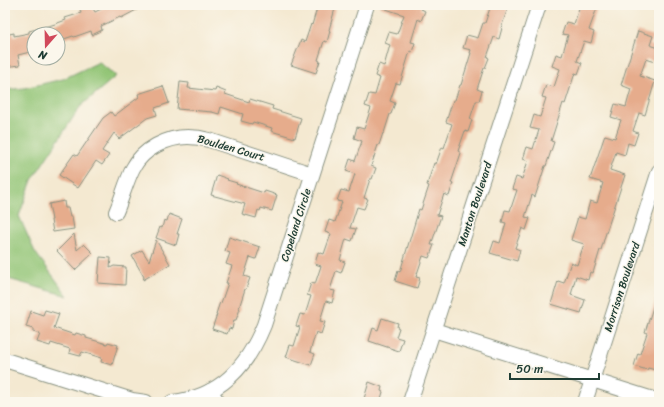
<svg xmlns="http://www.w3.org/2000/svg" width="664" height="407" font-family="Sriracha,sans-serif">
<style>
.green{fill:#91c474;stroke:#588054}
.building{fill:#e6ac8c}
.lines{fill:none;stroke-linecap:round;stroke-linejoin:round}
.minor-casing{stroke:#8a9382;stroke-width:16}
.minor{stroke:#fff;stroke-width:14}
.labels{text-anchor:middle;dominant-baseline:central;stroke-width:3;stroke-linejoin:round;paint-order:stroke}
.street-label{font-size:11px;fill:#1f3d34;stroke:#fbf7ec}
</style>
<rect width="100%" height="100%" fill="#fbf7ec"/>
<filter id="ink" filterUnits="userSpaceOnUse"><feTurbulence type="fractalNoise" baseFrequency=".025" numOctaves="2"/><feDisplacementMap in="SourceGraphic" scale="8" xChannelSelector="R" yChannelSelector="G"/><feConvolveMatrix kernelMatrix="1 2 1 2 8 2 1 2 1" color-interpolation-filters="sRGB"/></filter>
<filter id="wash" filterUnits="userSpaceOnUse"><feTurbulence type="fractalNoise" baseFrequency=".012" numOctaves="4" result="noise"/><feDisplacementMap in="SourceGraphic" scale="16" xChannelSelector="R" yChannelSelector="G"/><feGaussianBlur stdDeviation="0.9" result="paint"/><feColorMatrix in="noise" values="0 0 0 0 0 0 0 0 0 0 0 0 0 0 0 0 0 1.4 0 .05"/><feComposite in="paint" operator="in"/></filter>
<g filter="url(#wash)">
<rect width="100%" height="100%" fill="#f4e9d1"/>
<polygon class="green" points="99,62 116,76 80,107 32,180 19,216 35,252 68,296 5,278 5,90 24,88 63,79"/>
<g id="blocks">
<g class="building">
<polygon points="89,5 91,5 95,12 109,5 146,5 121,18 120,17 101,26 102,30 92,35 91,31 74,37 73,36 58,41 58,34 34,34 34,51 18,55 20,65 5,67 5,35 14,33 14,36 29,33 29,31 52,25 66,20 65,18 81,13 80,10"/>
<polygon points="318,5 336,5 329,30 330,31 327,42 324,41 318,60 320,61 316,73 291,65 301,40 305,42 311,24 312,25"/>
<polygon points="380,5 423,5 421,9 425,11 421,21 418,19 411,42 415,43 412,52 410,51 400,84 396,83 390,101 395,103 391,114 390,114 384,133 383,133 379,145 378,145 371,166 376,168 372,179 370,179 364,198 368,199 364,209 357,207 350,228 356,229 352,241 346,239 340,260 345,262 341,273 336,271 330,290 335,291 332,303 326,301 320,321 325,322 321,334 316,332 310,352 315,354 311,365 286,357 290,345 294,346 300,327 296,326 300,314 305,315 311,296 307,295 311,283 315,284 321,266 315,264 318,252 324,254 331,234 325,232 329,220 335,222 342,202 337,201 341,190 349,192 355,174 346,171 350,159 355,161 362,141 354,138 357,127 364,129 371,108 365,106 369,94 375,95 380,78 375,76 379,64 384,66 390,45 385,43 389,32 397,34 404,15 380,7"/>
<polygon points="491,5 509,5 501,28 502,28 499,39 494,37 487,57 489,58 485,68 484,68 477,89 482,91 479,101 476,101 470,119 472,120 468,132 465,131 458,151 461,153 451,183 453,183 449,196 444,194 437,215 441,216 431,245 434,245 429,258 423,256 416,277 420,278 417,288 395,281 398,271 400,272 419,209 421,210 429,186 427,185 434,163 436,164 442,147 444,148 452,124 446,122 453,100 455,100 460,85 461,85 471,53 470,53 471,50 463,48 467,35 478,38 483,23 485,23"/>
<polygon points="580,5 598,5 589,30 594,32 591,43 584,41 577,61 582,63 578,74 575,73 565,104 563,103 551,141 554,142 546,166 545,166 535,197 532,195 525,217 530,218 526,230 522,228 515,248 520,250 517,261 490,253 494,241 500,243 506,223 502,222 505,210 510,211 517,190 512,189 516,177 522,179 528,161 523,159 527,147 533,149 539,130 530,128 534,115 540,117 546,98 542,97 546,85 554,87 560,69 552,66 556,54 562,56 568,35 562,34 566,22 574,24"/>
<polygon points="638,31 653,36 650,45 659,48 659,63 646,59 640,76 655,81 645,115 639,113 633,131 638,133 634,145 628,143 625,155 616,152 610,170 625,175 605,236 601,250 600,250 593,273 590,272 588,280 576,276 571,295 585,300 581,313 551,304 558,281 564,283 571,262 577,265 584,244 571,240 578,217 585,219 590,201 597,203 603,183 590,179 605,135 615,138 621,120 611,117 615,104 626,107 631,89 621,85"/>
<polygon points="180,82 189,83 188,88 215,91 216,88 226,92 225,94 249,102 250,99 273,106 272,109 301,118 295,138 271,131 272,128 253,122 252,124 241,121 243,114 221,107 219,114 212,112 177,109"/>
<polygon points="163,86 169,103 155,108 157,115 147,118 119,139 114,133 102,151 109,155 102,165 96,161 78,188 59,175 74,154 77,156 103,118 111,112 114,116 139,97 138,94"/>
<polygon points="217,175 228,179 227,180 237,183 236,184 264,193 265,191 277,195 272,211 261,208 260,211 258,210 256,218 242,214 245,204 211,195"/>
<polygon points="64,201 65,208 68,208 70,217 72,217 74,229 53,232 51,220 52,220 49,204"/>
<polygon points="169,214 182,219 177,234 179,234 176,245 156,238 160,227 162,228 164,220 167,221"/>
<polygon points="74,234 77,250 84,244 93,253 75,270 57,251"/>
<polygon points="229,237 260,247 256,259 250,257 244,276 250,278 246,289 245,289 239,308 240,309 236,320 234,320 232,329 229,328 227,334 212,329 217,314 216,314 220,302 221,303 228,283 226,283 232,266 226,264 230,253 225,251"/>
<polygon points="156,240 170,264 143,280 144,277 132,256 142,250 149,261"/>
<polygon points="100,257 111,258 110,268 114,266 126,267 125,285 98,283"/>
<polygon points="657,295 659,295 659,371 648,368 647,370 634,366 638,353 640,354 647,333 645,332"/>
<polygon points="45,310 59,314 54,328 75,335 76,333 86,336 86,338 107,344 108,342 118,345 112,365 101,362 102,358 82,352 80,356 69,353 70,349 51,343 50,346 37,342 40,334 33,332 33,329 26,327 31,311 43,315"/>
<polygon points="382,318 398,323 397,327 399,328 396,337 403,339 399,351 369,341 373,328 378,330"/>
<polygon points="369,382 382,387 381,391 383,392 380,402 363,402"/>
</g>
</g>
</g>
<g filter="url(#ink)">
<use href="#blocks" fill-opacity="0" stroke="#8a9382" stroke-width="1"/>
<g class="lines">
<g class="minor-casing">
<g id="minor">
<path d="M 116,212 C 122,198 126,182 133,168 C 143,149 167,137 188,137 C 195,137 202,138 209,140 L 312,174"/>
<polyline points="434,330 659,401"/>
<polyline points="5,360 132,400 146,402"/>
<polyline points="210,391 218,402"/>
<path d="M 172,402 C 220,397 247,367 264,325 L 367,5"/>
<polyline points="410,402 539,5"/>
<polyline points="585,402 659,171"/>
</g>
</g>
<use href="#minor" class="minor"/>
</g>
</g>
<g class="labels">
<g class="street-label">
<text transform="translate(231 148) rotate(16)">Boulden Court</text>
<text transform="translate(475 204) rotate(-72)">Manton Boulevard</text>
<text transform="translate(296 225) rotate(-72)">Copeland Circle</text>
<text transform="translate(622 287) rotate(-72)">Morrison Boulevard</text>
</g>
</g>
<rect width="664" height="407" fill="none" stroke="#fbf7ec" stroke-width="20"/>
<g transform="translate(46 46) rotate(200)"><circle r="19" fill="#fbf7ec" stroke="#a3ada2"/>
<path d="M0-3L7 15L0 10L-7 15Z" fill="#d1495b"/>
<text y="-6" font-size="11" font-weight="bold" text-anchor="middle" fill="#1f3d34">N</text>
</g>
<path d="M510 373v6h89v-6" fill="none" stroke="#1f3d34" stroke-width="2"/>
<text x="516" y="373" font-size="12" fill="#1f3d34" stroke="#fbf7ec" stroke-width="3" paint-order="stroke">50 m</text>
</svg>
